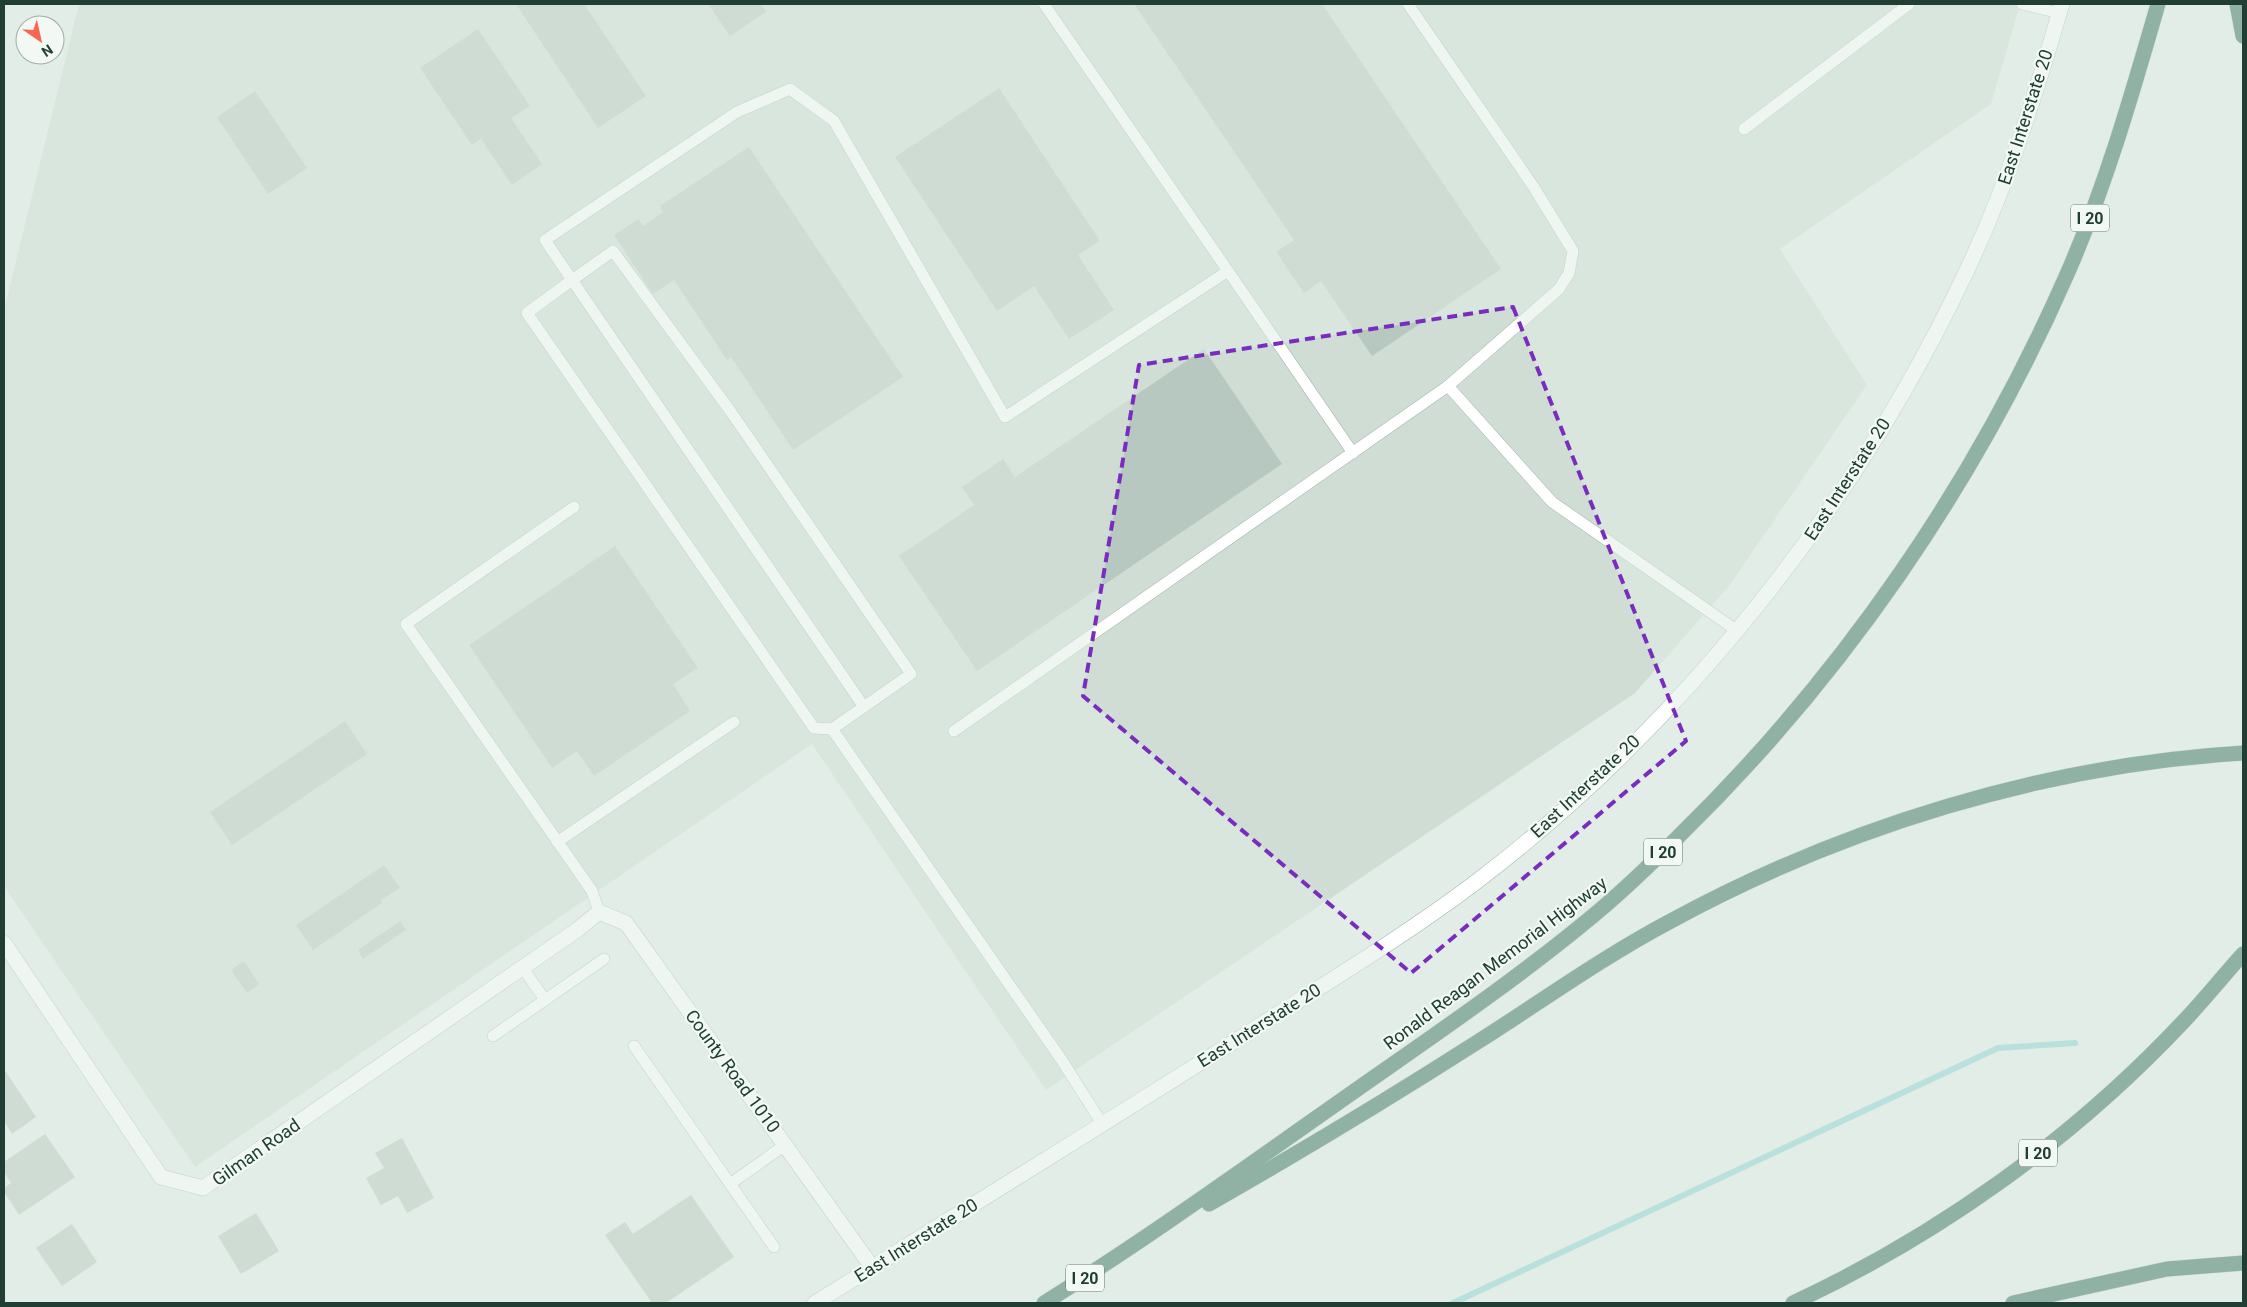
<svg xmlns="http://www.w3.org/2000/svg" width="2247" height="1307" font-family="Roboto,sans-serif">
<style>
.built{fill:#cfddd5}
.lines{fill:none;stroke-linecap:round;stroke-linejoin:round}
.stream{stroke:#86d2d5;stroke-width:6}
.building{fill:#b6c8bf}
.lane-casing{stroke:#a3b5ad;stroke-width:12}
.street-casing{stroke:#a3b5ad;stroke-width:16}
.secondary-casing{stroke:#9fb9ad;stroke-width:16}
.highway-casing{stroke:#c1c9c6;stroke-width:16}
.lane{stroke:#fff;stroke-width:11}
.street{stroke:#fff;stroke-width:15}
.secondary{stroke:#fff;stroke-width:15}
.highway{stroke:#2b6c57;stroke-width:15}
.marked{fill:none;stroke:#7b2cbf;stroke-width:4;stroke-dasharray:10 6;stroke-linejoin:round}
.labels{text-anchor:middle;dominant-baseline:central;stroke-width:4.5;stroke-linejoin:round;paint-order:stroke}
.shield{fill:#f2f9f5;stroke:#5f766d;stroke-width:1}
.shield-label{font-size:16px;font-weight:bold;fill:#203e33}
.street-label{font-size:18px;fill:#203e33;stroke:#f2f9f5}
</style>
<rect width="100%" height="100%" fill="#e1ede6"/>
<polygon class="built" points="79,4 2020,4 1991,104 1780,249 1867,385 1729,586 1635,693 1046,1090 812,744 195,1167 4,886 4,310"/>
<g class="lines">
<polyline class="stream" points="1453,1303 1998,1048 2075,1043"/>
</g>
<g class="building">
<polygon points="516,4 584,4 646,96 598,128"/>
<polygon points="708,4 761,4 766,12 730,36"/>
<polygon points="1134,4 1322,4 1501,269 1372,356 1321,281 1304,293 1276,252 1294,240"/>
<polygon points="478,29 530,106 511,118 542,164 512,185 481,139 472,145 420,68"/>
<polygon points="999,88 1100,241 1078,255 1114,310 1069,339 1034,286 997,311 895,157"/>
<polygon points="255,91 307,168 268,194 217,117"/>
<polygon points="749,147 903,377 793,450 731,357 727,360 674,280 653,294 614,235 638,219 643,226 663,212 660,206"/>
<polygon points="1204,349 1282,464 977,671 899,556 974,505 962,487 1003,459 1015,477"/>
<polygon points="615,546 698,668 673,684 690,711 594,776 577,751 552,768 469,645"/>
<polygon points="345,721 367,754 232,845 210,812"/>
<polygon points="384,865 400,888 381,900 382,903 313,950 296,925"/>
<polygon points="400,921 406,930 363,959 358,950"/>
<polygon points="244,961 259,984 247,993 231,970"/>
<polygon points="4,1069 36,1117 12,1134 4,1121"/>
<polygon points="45,1134 75,1177 19,1215 4,1192 4,1188 11,1183 4,1172 4,1162"/>
<polygon points="402,1138 434,1198 407,1213 398,1196 381,1205 366,1178 384,1168 375,1153"/>
<polygon points="691,1195 734,1257 666,1303 652,1303 605,1235 625,1222 633,1234"/>
<polygon points="256,1213 279,1251 241,1274 218,1236"/>
<polygon points="72,1224 97,1262 62,1286 36,1248"/>
</g>
<g class="lines">
<g class="lane-casing">
<g id="lane">
<polyline points="1044,4 1228,271"/>
<polyline points="1408,4 1533,186 1573,251 1569,273 1559,289 1448,386"/>
<polyline points="2022,4 2059,13"/>
<polyline points="1744,129 1909,4"/>
<polyline points="574,507 406,624 592,891 599,912"/>
<polyline points="864,707 572,280 613,251 731,412 911,674 832,729 814,728 527,313 572,280 545,240 737,112 790,89 834,121 1005,417 1228,271 1353,453"/>
<polyline points="832,729 1061,1059 1103,1125"/>
<polyline points="954,731 1448,386 1552,502 1736,630"/>
<polyline points="557,842 734,722"/>
<polyline points="522,967 545,1000"/>
<polyline points="493,1036 604,959"/>
<polyline points="634,1046 774,1247"/>
<polyline points="730,1184 785,1145"/>
</g>
</g>
<g class="street-casing">
<polyline id="street" points="4,943 161,1177 203,1188 577,930 599,912 626,923 872,1267"/>
</g>
<g class="secondary-casing">
<path id="secondary" d="M 815,1303 C 957,1214 1101,1126 1243,1036 C 1321,986 1402,938 1476,882 C 1684,724 1858,503 1968,268 C 2008,183 2036,93 2062,4"/>
</g>
<g class="highway-casing">
<g id="highway">
<polyline points="2237,4 2243,36"/>
<path d="M 1209,1204 C 1300,1152 1390,1098 1479,1041 C 1542,1001 1603,957 1669,922 C 1843,827 2045,765 2243,753"/>
<path d="M 1044,1303 C 1142,1242 1235,1175 1329,1109 C 1418,1046 1510,985 1594,915 C 1623,891 1651,864 1678,837 C 1842,677 1976,483 2068,272 C 2106,185 2132,94 2158,4"/>
<path d="M 1793,1303 C 1939,1235 2073,1139 2183,1022 C 2204,1000 2223,976 2243,954"/>
<polyline points="2013,1303 2167,1269 2243,1263"/>
</g>
</g>
<use href="#lane" class="lane"/>
<use href="#street" class="street"/>
<use href="#secondary" class="secondary"/>
<use href="#highway" class="highway"/>
</g>
<path d="M0 0H2247V1307H0ZM 1513,307 L 1686,741 L 1411,973 L 1083,696 L 1139,365 Z" fill="#e1ede6" fill-opacity=".55" fill-rule="evenodd"/>
<path class="marked" d="M 1513,307 L 1686,741 L 1411,973 L 1083,696 L 1139,365 Z"/>
<g class="labels">
<g class="shield">
<rect x="2071" y="204.5" width="38" height="27" rx="4"/>
<rect x="1644" y="838.5" width="38" height="27" rx="4"/>
<rect x="2019" y="1139.5" width="38" height="27" rx="4"/>
<rect x="1066" y="1264.5" width="38" height="27" rx="4"/>
</g>
<g class="shield-label">
<text x="2090" y="218">I 20</text>
<text x="1663" y="852">I 20</text>
<text x="2038" y="1153">I 20</text>
<text x="1085" y="1278">I 20</text>
</g>
<g class="street-label">
<text transform="translate(2025 117) rotate(-72)">East Interstate 20</text>
<text transform="translate(1847 479) rotate(-57)">East Interstate 20</text>
<text transform="translate(1585 786) rotate(-43)">East Interstate 20</text>
<text transform="translate(1495 963) rotate(-37)">Ronald Reagan Memorial Highway</text>
<text transform="translate(1259 1025) rotate(-32)">East Interstate 20</text>
<text transform="translate(733 1071) rotate(54)">County Road 1010</text>
<text transform="translate(256 1152) rotate(-35)">Gilman Road</text>
<text transform="translate(916 1240) rotate(-32)">East Interstate 20</text>
</g>
</g>
<rect width="2247" height="1307" fill="none" stroke="#203e33" stroke-width="10"/>
<g transform="translate(40 40) rotate(146)"><circle r="24" fill="#f2f9f5" stroke="#9eaea7"/>
<path d="M0-4L9 19L0 12L-9 19Z" fill="#f96753"/>
<text y="-8" font-size="14" font-weight="bold" text-anchor="middle" fill="#203e33">N</text>
</g>
</svg>
